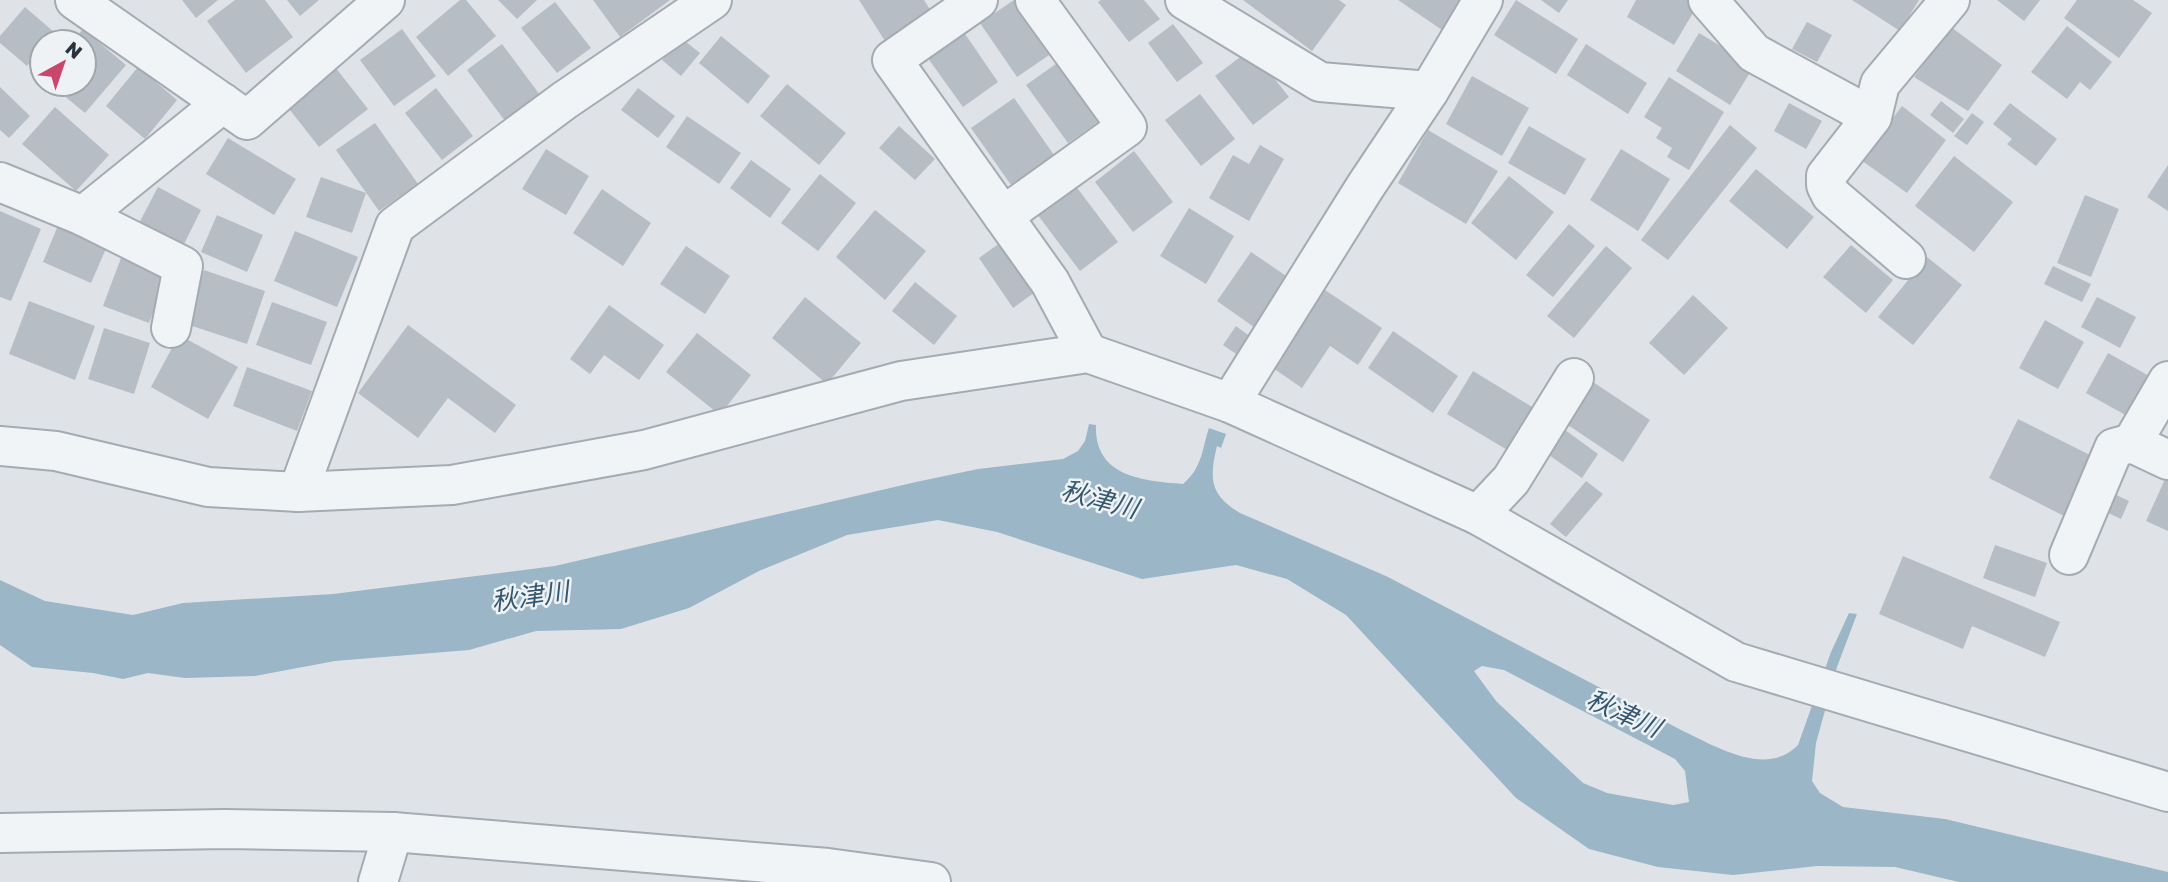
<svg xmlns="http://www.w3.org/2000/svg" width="2168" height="882" font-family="'Golos Text','Noto Sans JP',sans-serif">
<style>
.water{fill:#9bb6c7;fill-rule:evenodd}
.building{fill:#b6bdc4}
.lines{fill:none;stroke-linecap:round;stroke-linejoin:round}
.minor-casing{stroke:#a4abb2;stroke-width:42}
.minor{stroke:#f1f4f6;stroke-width:38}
.labels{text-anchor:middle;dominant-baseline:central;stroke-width:5;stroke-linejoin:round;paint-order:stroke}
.water-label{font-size:26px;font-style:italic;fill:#345770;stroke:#eef2f5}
</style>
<rect width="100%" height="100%" fill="#dfe3e8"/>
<path class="water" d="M 1089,424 L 1096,425 C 1094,476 1141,481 1183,484 C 1203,467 1202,448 1209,428 L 1226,434 L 1221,448 L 1217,446 C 1209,479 1210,495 1240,513 L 1386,576 L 1685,732 C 1719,748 1767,777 1798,745 L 1831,652 L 1849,613 L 1857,614 L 1837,667 L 1816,743 L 1812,781 L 1820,793 L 1843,807 L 1945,819 L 2168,872 L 2168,882 L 1959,882 L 1895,867 L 1817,866 L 1733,875 L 1658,867 L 1589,849 L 1516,798 L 1346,615 L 1287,579 L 1236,565 L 1142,579 L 997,532 L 938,520 L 847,535 L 759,571 L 689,608 L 621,629 L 536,631 L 469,650 L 335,661 L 255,676 L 185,678 L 148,673 L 123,679 L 93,673 L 32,667 L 0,645 L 0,580 L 45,601 L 133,615 L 183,603 L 333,594 L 555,566 L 916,482 L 978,469 L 1063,459 L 1078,451 L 1085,441 ZM 1482,666 L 1504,670 L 1675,759 L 1685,771 L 1689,802 L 1673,805 L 1607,793 L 1583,783 L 1496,701 L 1474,671 Z"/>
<g class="building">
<polygon points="182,0 218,0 196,18"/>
<polygon points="235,0 265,0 293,37 246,73 207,21"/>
<polygon points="287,0 319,0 300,16"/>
<polygon points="460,0 466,0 496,36 448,76 416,37"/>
<polygon points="498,0 537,0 517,19"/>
<polygon points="593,0 670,0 620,37"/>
<polygon points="859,0 924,0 931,11 885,41"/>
<polygon points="1014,0 1024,0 1058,49 1017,77 980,23"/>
<polygon points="1101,0 1144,0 1160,19 1129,42 1098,2"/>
<polygon points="1243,0 1339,0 1346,5 1312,51"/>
<polygon points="1398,0 1471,0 1448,34"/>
<polygon points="1516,0 1578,39 1556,74 1494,35"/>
<polygon points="1541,0 1568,0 1559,13"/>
<polygon points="1636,0 1698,0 1700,1 1674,45 1627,17"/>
<polygon points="1852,0 1919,0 1900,31"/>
<polygon points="1997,0 2040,0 2024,21"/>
<polygon points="2077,0 2133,0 2152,13 2119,58 2064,18"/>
<polygon points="555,2 591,48 557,73 521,28"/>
<polygon points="25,7 55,33 47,42 42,42 42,48 27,66 0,43 0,36"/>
<polygon points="1807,22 1832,35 1817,62 1792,49"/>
<polygon points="1173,24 1203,63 1177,82 1148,43"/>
<polygon points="2067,26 2112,62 2090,90 2080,82 2067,99 2031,72"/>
<polygon points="1951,27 2002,65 1968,111 1914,77"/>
<polygon points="83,29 126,65 85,113 50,84 84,84 84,42 72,42"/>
<polygon points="402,29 436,76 394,106 360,60"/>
<polygon points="963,31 998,82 963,107 927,57"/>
<polygon points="1699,33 1754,66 1730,105 1676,71"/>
<polygon points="721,36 770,76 748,104 699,63"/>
<polygon points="681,38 700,53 681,76 662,60"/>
<polygon points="502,44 540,95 505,121 467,70"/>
<polygon points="1586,44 1647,83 1628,114 1567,75"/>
<polygon points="1251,49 1289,97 1253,125 1215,76"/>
<polygon points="1063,59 1104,118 1068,143 1026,85"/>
<polygon points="138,67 177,100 145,139 106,106"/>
<polygon points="335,67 368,109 319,147 286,105"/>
<polygon points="1472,76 1529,108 1502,156 1446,124"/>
<polygon points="1669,77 1724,112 1689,170 1667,157 1672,148 1656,138 1662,128 1644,117"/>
<polygon points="787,84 846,133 819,165 760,116"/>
<polygon points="0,87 30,116 9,138 0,130"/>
<polygon points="436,88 473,136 442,160 405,113"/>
<polygon points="638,88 675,116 658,138 621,110"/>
<polygon points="1200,94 1235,139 1201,166 1165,120"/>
<polygon points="1014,98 1054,155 1011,185 971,128"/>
<polygon points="1941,101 1964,119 1953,133 1930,115"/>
<polygon points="1789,103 1822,121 1806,149 1774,131"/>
<polygon points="2010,103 2057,139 2036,166 2007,144 2012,139 1993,124"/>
<polygon points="1902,106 1946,140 1907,193 1861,160"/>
<polygon points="55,107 109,155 76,191 22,144"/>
<polygon points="1972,113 1984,122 1967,145 1954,136"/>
<polygon points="687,116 741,153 719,184 666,147"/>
<polygon points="375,123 418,184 379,211 336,150"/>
<polygon points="1730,125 1757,148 1668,260 1641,240"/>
<polygon points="899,126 935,159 915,180 879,148"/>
<polygon points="1529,126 1586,159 1565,195 1508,163"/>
<polygon points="1428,130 1498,171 1466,224 1398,183"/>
<polygon points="228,138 296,179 274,215 206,174"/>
<polygon points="1260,145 1284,159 1249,221 1209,198 1233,155 1249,164"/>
<polygon points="546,149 589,176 566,215 522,189"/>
<polygon points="1621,149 1670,179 1638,231 1590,200"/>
<polygon points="1134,151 1173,202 1133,232 1095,182"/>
<polygon points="1954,156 2013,202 1974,252 1915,206"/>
<polygon points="751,160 791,189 770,218 730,188"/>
<polygon points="2168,165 2168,211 2147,197"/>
<polygon points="1756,169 1814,217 1787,249 1729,201"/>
<polygon points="820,174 856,203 818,251 781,223"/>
<polygon points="1509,176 1554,212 1516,260 1471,223"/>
<polygon points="321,177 366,193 352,233 306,217"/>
<polygon points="1075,185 1118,242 1080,271 1037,214"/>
<polygon points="158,187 201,210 181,250 137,227"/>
<polygon points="602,189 651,223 623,266 573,233"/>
<polygon points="2085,195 2119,209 2091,277 2057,263"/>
<polygon points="1189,208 1234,236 1206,284 1160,256"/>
<polygon points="875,210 926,251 885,300 836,257"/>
<polygon points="0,211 41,229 11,301 0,297"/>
<polygon points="217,215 263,235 247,272 201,252"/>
<polygon points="59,223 108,244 91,283 43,262"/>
<polygon points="1569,224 1595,246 1553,297 1526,275"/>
<polygon points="295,231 358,257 337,307 274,281"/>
<polygon points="1004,240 1038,290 1013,308 979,258"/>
<polygon points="1851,245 1893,280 1866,313 1823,277"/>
<polygon points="686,246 730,276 705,314 660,284"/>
<polygon points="1606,246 1632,268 1574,338 1547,316"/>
<polygon points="1251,252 1295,282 1261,332 1217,301"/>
<polygon points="1927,257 1962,285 1913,345 1878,317"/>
<polygon points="121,258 167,275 149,323 103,306"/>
<polygon points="2053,266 2091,284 2082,302 2044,284"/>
<polygon points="204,270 265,291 247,344 186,324"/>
<polygon points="915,282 957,316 934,345 892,311"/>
<polygon points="1322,288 1382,328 1358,365 1330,346 1302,388 1270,366"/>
<polygon points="1693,295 1728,328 1684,375 1649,343"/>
<polygon points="805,297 861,343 827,384 772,338"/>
<polygon points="2097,297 2136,317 2120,348 2081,327"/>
<polygon points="29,301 95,326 75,380 9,354"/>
<polygon points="272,302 327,322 311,365 256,345"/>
<polygon points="609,305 664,345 639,380 604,355 590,374 570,359"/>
<polygon points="2045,320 2084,342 2058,389 2019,368"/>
<polygon points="408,325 516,405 495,433 448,398 418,438 358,393"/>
<polygon points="1236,326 1255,340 1242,358 1223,345"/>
<polygon points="104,328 150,343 134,394 88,379"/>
<polygon points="1393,331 1458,376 1433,413 1368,368"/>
<polygon points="697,333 751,375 720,415 666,372"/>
<polygon points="179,335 238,367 208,419 151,387"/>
<polygon points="2108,353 2151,377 2129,417 2086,393"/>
<polygon points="247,367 312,391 297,431 233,406"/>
<polygon points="1473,371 1534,408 1509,451 1447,414"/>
<polygon points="1590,380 1650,420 1623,462 1562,421"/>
<polygon points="2018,419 2096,458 2066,517 1989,478"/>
<polygon points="1561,427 1598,454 1582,478 1543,451"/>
<polygon points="2166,477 2168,478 2168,531 2146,521"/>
<polygon points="1586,481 1603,494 1566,537 1550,524"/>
<polygon points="2114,494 2129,501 2121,519 2106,512"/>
<polygon points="1995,545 2047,563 2035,597 1983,578"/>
<polygon points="1903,556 2060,622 2045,657 1972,626 1963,649 1879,614"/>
</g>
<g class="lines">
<g class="minor-casing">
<g id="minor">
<polyline points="75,0 247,120 385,0"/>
<polyline points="978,0 892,60 1050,282 1088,353"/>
<polyline points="1185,0 1320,82 1429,91"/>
<polyline points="1708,0 1754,53 1872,117"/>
<polyline points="0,182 83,216 183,266 171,328"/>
<polyline points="83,216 223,103"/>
<polyline points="1003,216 1127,127 1035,0"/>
<polyline points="1906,259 1831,195 1826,185 1826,176 1872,117 1880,84 1950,0"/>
<polyline points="2168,381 2132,443 2168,460"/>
<polyline points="1230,403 1365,187 1429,91 1483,0"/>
<polyline points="0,446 56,451 208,487 298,492 452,485 644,450 901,381 1088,353 1230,403 1478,515 1736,662 2168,792"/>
<polyline points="298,492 395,226 565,100 712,0"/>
<polyline points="1478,515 1511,480 1574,378"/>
<polyline points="2069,555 2114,448 2132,443"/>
<polyline points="0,833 224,829 393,832 828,868 931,882"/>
<polyline points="378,882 393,832"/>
</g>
</g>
<use href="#minor" class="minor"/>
</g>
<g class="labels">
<g class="water-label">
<text transform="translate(1100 499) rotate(15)">秋津川</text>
<text transform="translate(530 596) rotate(-8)">秋津川</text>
<text transform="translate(1624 713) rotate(24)">秋津川</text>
</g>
</g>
<g transform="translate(63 63) rotate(40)"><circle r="33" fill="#eef2f5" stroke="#9fa6ac" stroke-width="2"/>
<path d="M0-5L12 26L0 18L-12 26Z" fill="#c9476b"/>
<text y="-10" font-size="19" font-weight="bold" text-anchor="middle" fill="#28333e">N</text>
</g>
</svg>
